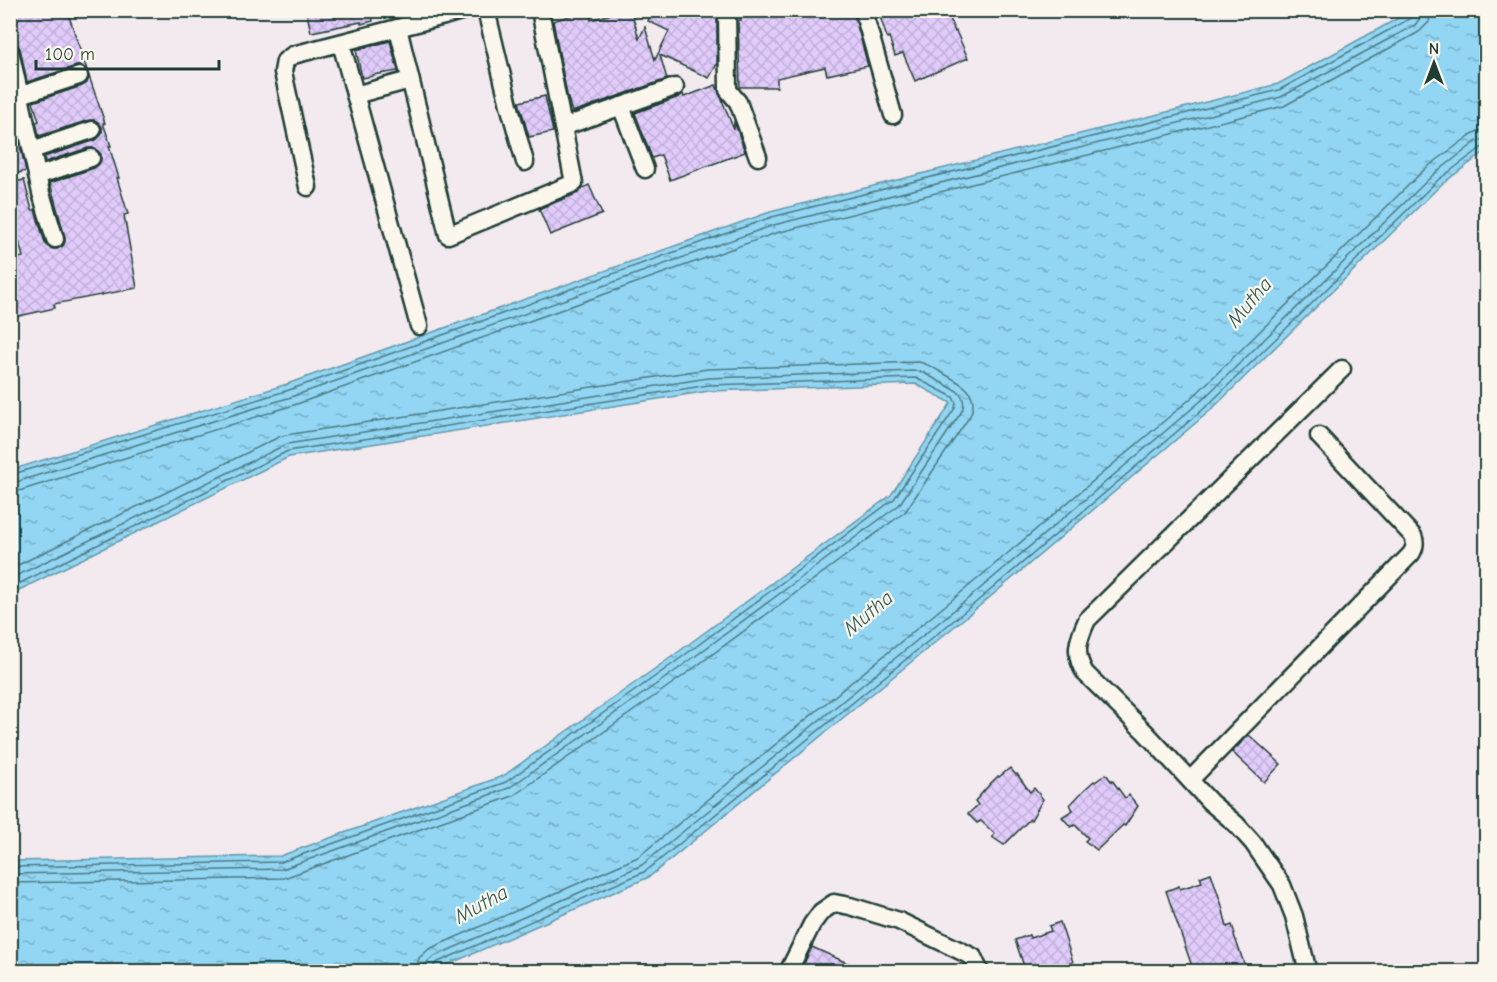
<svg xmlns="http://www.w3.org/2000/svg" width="1497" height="982" font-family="'Comic Neue',sans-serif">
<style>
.water{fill:url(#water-ripples);stroke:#6499a7;stroke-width:1.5}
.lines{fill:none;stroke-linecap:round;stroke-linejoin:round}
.shore{stroke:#4d7a81;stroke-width:1.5}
.building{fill:url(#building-cross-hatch);stroke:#1f3d34;stroke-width:1.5}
.minor-casing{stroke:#1f3d34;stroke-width:21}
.minor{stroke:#fbf7ec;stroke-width:16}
.labels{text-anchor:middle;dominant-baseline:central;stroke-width:4.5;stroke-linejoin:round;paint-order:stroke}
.water-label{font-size:21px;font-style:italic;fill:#365c5a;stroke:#fbf7ec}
</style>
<defs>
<pattern id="water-ripples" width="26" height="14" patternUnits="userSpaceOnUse" patternTransform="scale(1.5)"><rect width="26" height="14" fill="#92d6f4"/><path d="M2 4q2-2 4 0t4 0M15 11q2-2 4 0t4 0" fill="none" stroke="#77afc6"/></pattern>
<pattern id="building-cross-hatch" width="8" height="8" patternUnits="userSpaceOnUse" patternTransform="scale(1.5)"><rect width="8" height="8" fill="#e1cbfb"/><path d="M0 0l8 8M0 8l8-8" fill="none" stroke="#c1afd8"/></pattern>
</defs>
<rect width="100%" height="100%" fill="#f3eaf0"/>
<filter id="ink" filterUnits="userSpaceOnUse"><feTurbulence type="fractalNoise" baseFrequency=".0167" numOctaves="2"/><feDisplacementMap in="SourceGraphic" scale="12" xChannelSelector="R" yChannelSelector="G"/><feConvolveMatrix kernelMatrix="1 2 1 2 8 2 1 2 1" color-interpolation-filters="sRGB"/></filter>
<g filter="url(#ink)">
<polygon class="water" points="1413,10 1486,11 1486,151 1442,184 1211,410 983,603 649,877 433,971 11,971 11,861 280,856 503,776 670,658 891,495 951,403 916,384 709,391 289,457 11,594 11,470 287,384 770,212 1278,84"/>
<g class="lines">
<g class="shore">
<polyline points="10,475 289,390 772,217 1279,90 1411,18 1414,15 1414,10"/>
<polyline points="10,483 16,482 291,397 774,225 1281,97 1415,25 1420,18 1422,10"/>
<polyline points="10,492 19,491 294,405 776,233 1284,106 1419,32 1429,22 1431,10"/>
<path d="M 10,569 L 279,437 L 286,435 L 707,369 L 919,362 C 929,364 937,370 946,375 C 963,384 980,393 970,416 L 905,512 L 683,676 L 513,796 L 284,878 L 10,883"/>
<path d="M 10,579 L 287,444 L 708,378 L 916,371 L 922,372 L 957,391 C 964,396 965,403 962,411 L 899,505 L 678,669 L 509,788 L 282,869 L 10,874"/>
<polyline points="10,588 288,451 709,385 916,378 953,397 956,403 955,408 894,499 674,663 506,782 281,862 10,867"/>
<polyline points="416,972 419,958 429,949 638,857 969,586 1196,394 1426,168 1472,134 1478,131 1486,130"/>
<polyline points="425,972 427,962 433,957 642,865 975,593 1202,400 1433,175 1477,141 1486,139"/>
<polyline points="432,972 433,967 436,963 646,871 980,599 1207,406 1438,180 1481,148 1486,146"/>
</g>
</g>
<g class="building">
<polygon points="10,10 67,10 87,70 82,66 76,66 27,82 20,48 17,44 10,41"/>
<polygon points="306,10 371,10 373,21 361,24 361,22 311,32"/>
<polygon points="588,10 589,10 591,20 624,10 631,10 639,39 645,27 655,60 669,31 648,21 653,10 707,10 717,15 717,64 709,78 660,55 667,79 572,112 567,95 553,21"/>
<polygon points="739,10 853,10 868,66 827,75 825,67 777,78 777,87 740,87 738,20 741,20"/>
<polygon points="878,10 947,10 955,32 956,31 968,58 915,81 903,53 895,56 889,37 887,38"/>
<polygon points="390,41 398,71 373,75 373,76 362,78 356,50"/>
<polygon points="89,76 105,123 103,123 111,146 109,146 119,178 117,178 128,214 124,215 137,288 54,304 55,308 10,318 10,260 23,257 10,208 10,183 24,180 32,210 35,210 45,243 48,247 53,249 57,249 63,246 65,242 65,237 50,183 94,168 99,164 101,160 101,154 98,151 93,148 88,148 45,162 44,157 96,140 100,136 102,132 102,127 98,122 94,120 89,120 39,136 36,122 39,121 33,102 82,86 87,83"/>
<polygon points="716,85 734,130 734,121 745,152 670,180 661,155 652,158 635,113 679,97 683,94 684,97"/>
<polygon points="545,96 553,132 529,137 519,102"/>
<polygon points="10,103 26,171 15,174 10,158"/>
<polygon points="589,185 602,214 550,235 539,209 578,193 583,188"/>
<polygon points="1249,735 1281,764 1264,782 1232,752"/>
<polygon points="1010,768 1016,775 1017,774 1030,792 1034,788 1043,799 1031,820 1030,819 1004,845 992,837 995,834 981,821 977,823 968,814 978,805 975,801 989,785 998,776 999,777"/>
<polygon points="1106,774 1111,781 1112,780 1125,798 1129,795 1138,806 1125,826 1123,825 1097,850 1085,841 1088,838 1075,825 1071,827 1062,817 1073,810 1070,805 1084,790 1094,781 1095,782"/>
<polygon points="1211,873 1222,906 1227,927 1232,925 1235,934 1234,935 1247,972 1225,972 1224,967 1212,972 1194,972 1166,891 1179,886 1180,889 1202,882 1200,877"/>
<polygon points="1060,922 1073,962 1060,967 1061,972 1026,972 1015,940 1029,935 1030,938 1051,931 1049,926"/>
<polygon points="812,947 867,972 800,972"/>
</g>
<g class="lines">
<g class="minor-casing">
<g id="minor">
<polyline points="444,10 444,16 465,10"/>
<polyline points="486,10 509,105 525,162"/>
<polyline points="727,10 728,90 738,102 758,157"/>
<polyline points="863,10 893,115"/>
<polyline points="398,28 448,235 574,183 540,10"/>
<polyline points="341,43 419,326"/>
<polyline points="10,51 41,193 55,239"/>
<polyline points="21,95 79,76"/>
<polyline points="355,95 410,80"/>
<polyline points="621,106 645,169"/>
<polyline points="563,127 675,87"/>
<polyline points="32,150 92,130"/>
<polyline points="37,176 91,158"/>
<polyline points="308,187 283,72 285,61 293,55 444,16"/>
<path d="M 1190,780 L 1411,554 C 1415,548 1416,543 1413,536 L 1319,436"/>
<polyline points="788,972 812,924 821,912 834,903 850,906 899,921 973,957 980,972"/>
<path d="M 1308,972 L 1294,916 L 1282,885 L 1253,843 L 1236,824 L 1210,802 L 1145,732 L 1085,673 C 1073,653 1078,640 1087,620 L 1342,369"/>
</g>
</g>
<use href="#minor" class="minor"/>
</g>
</g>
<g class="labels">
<g class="water-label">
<text transform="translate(1249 302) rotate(-50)">Mutha</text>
<text transform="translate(868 613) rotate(-40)">Mutha</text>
<text transform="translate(481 904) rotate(-29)">Mutha</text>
</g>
</g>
<rect width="1497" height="982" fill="none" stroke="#fbf7ec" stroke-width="36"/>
<rect x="18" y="18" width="1461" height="946" fill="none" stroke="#1f3d34" stroke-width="2" filter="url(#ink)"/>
<g transform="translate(1434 63)" stroke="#fbf7ec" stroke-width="4.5" paint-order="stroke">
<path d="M0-4.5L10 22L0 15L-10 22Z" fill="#1f3d34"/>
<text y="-9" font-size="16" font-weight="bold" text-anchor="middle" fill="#1f3d34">N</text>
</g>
<path d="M36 60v9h183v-9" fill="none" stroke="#1f3d34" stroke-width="3"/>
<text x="45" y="60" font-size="18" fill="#1f3d34" stroke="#fbf7ec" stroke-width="4.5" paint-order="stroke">100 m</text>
</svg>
